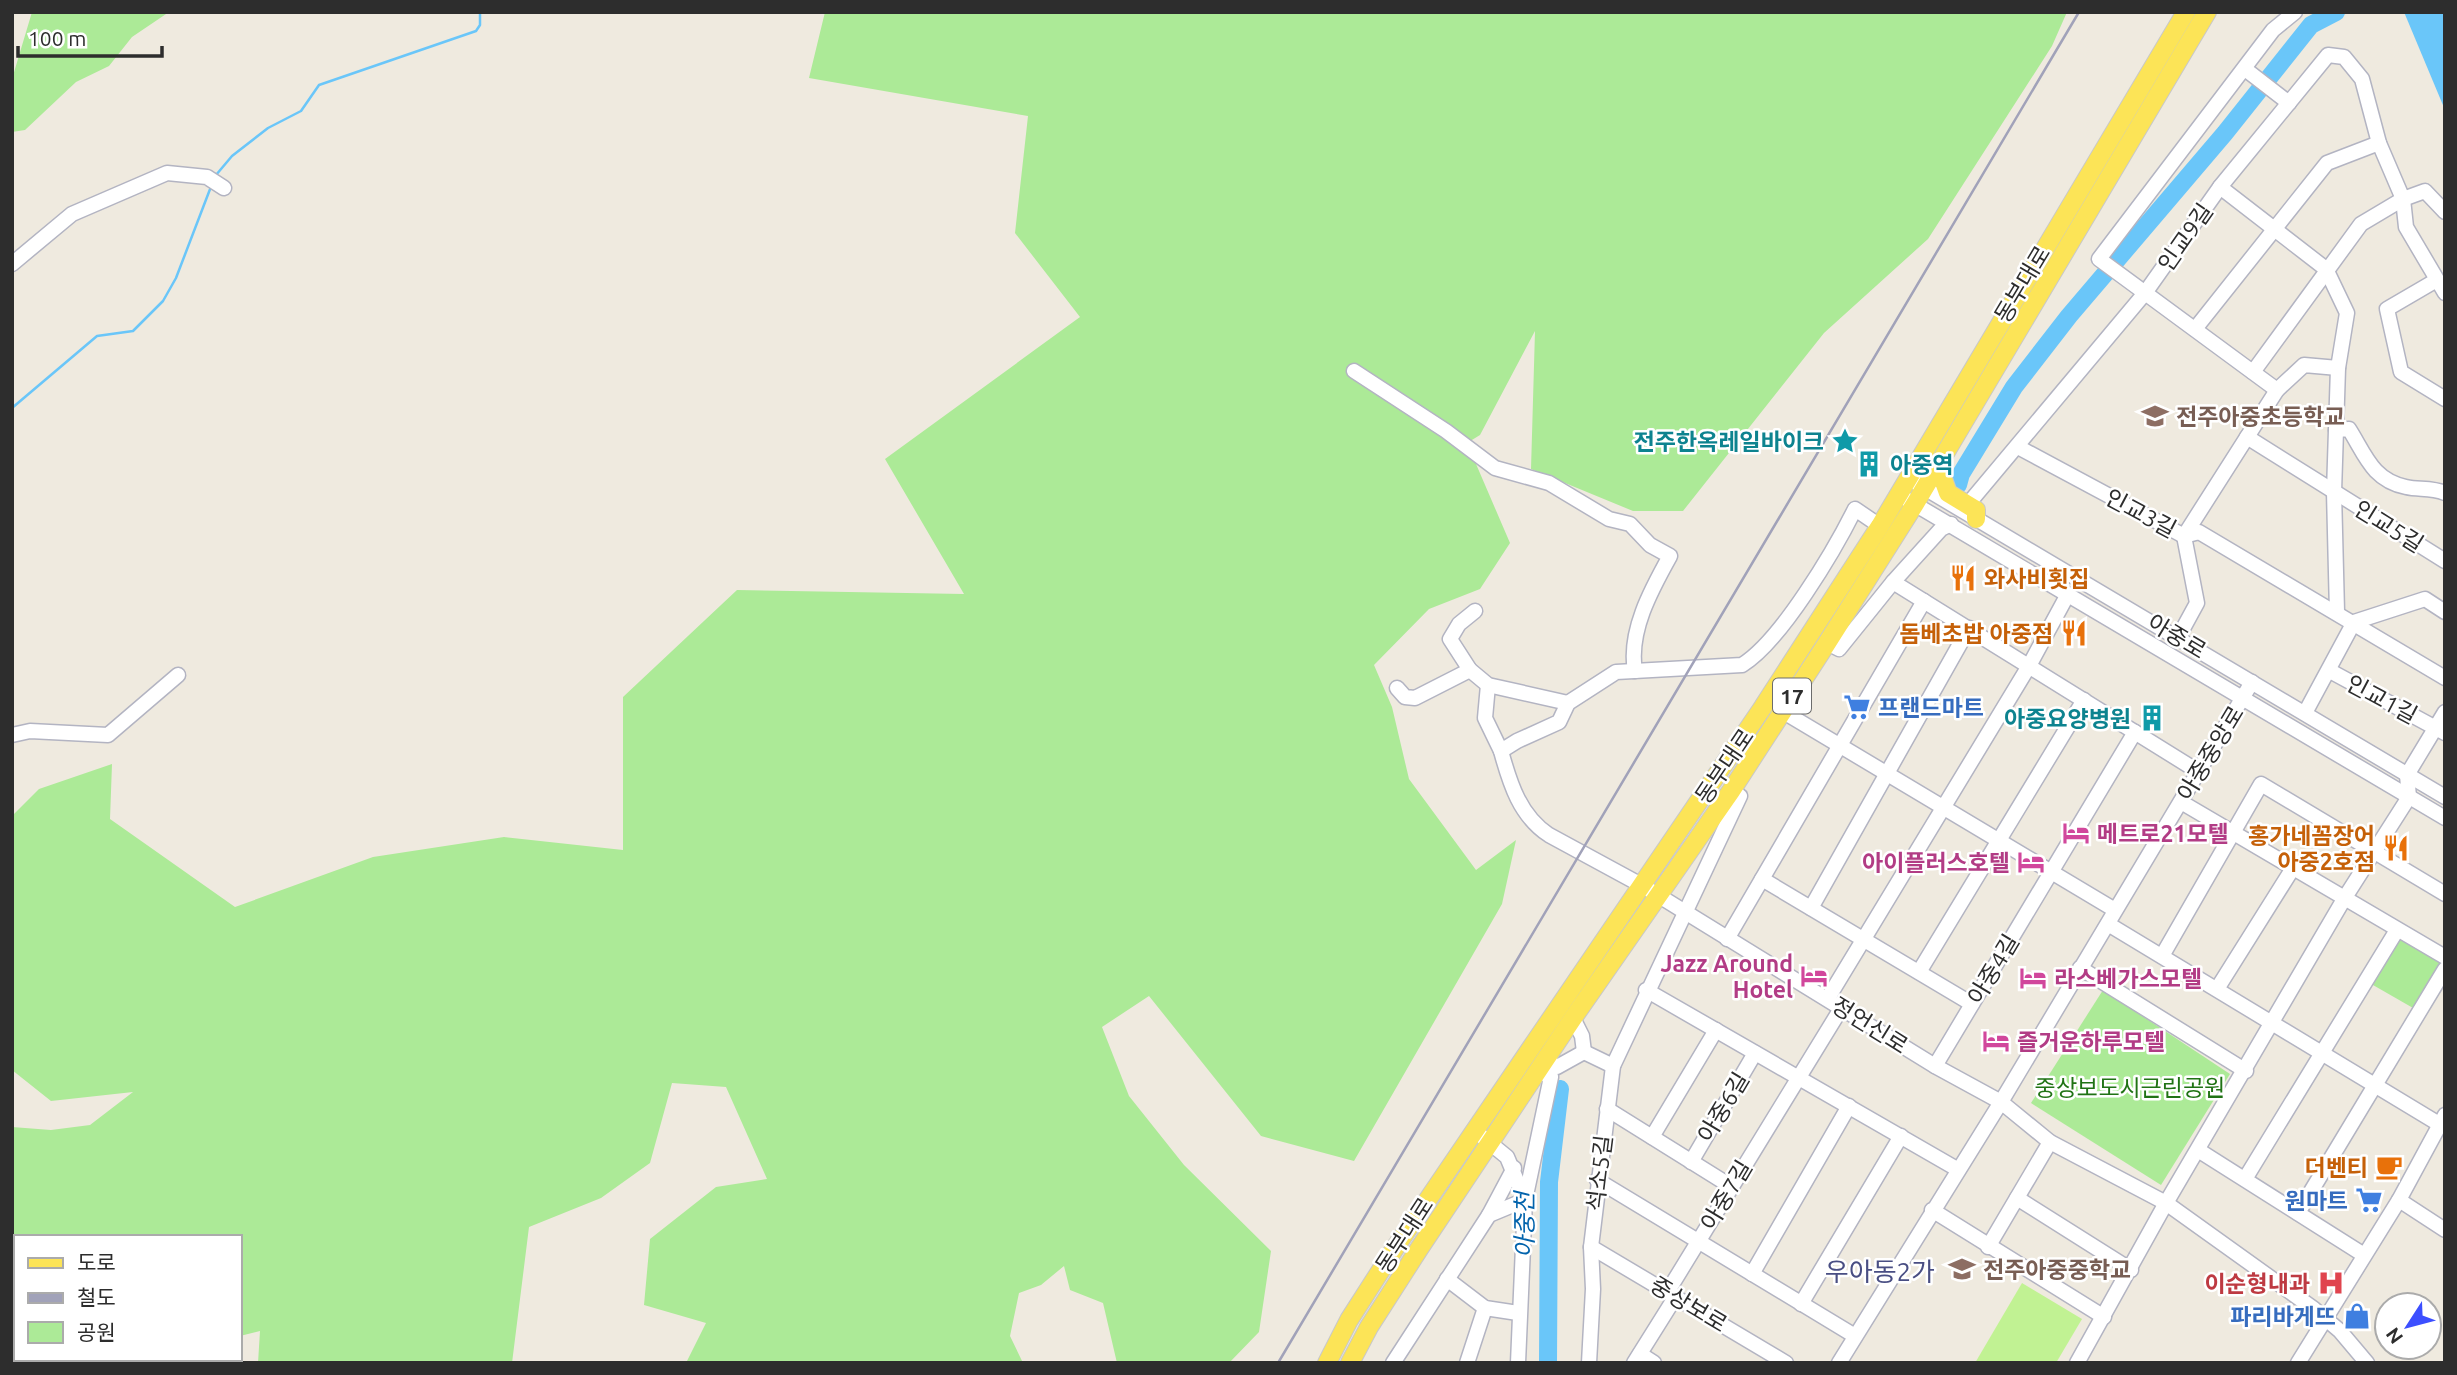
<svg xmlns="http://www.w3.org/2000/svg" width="2457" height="1375" font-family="Ubuntu,'Noto Sans KR',sans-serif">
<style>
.green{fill:#acea97}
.pitch{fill:#c1f293}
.water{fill:#6ac6f9}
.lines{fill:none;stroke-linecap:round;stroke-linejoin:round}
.stream{stroke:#6ac6f9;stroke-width:2.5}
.river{stroke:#6ac6f9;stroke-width:18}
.minor-casing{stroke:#b3b4c2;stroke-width:17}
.major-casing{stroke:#c8c8c8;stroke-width:20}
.minor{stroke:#fff;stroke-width:14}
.major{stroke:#fce457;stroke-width:18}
.rail{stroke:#a1a2b9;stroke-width:2.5}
.labels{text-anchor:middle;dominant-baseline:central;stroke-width:5;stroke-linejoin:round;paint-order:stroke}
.shield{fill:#fff;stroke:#6c6c6c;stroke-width:2}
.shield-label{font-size:21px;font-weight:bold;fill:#2d2d2d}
.street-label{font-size:23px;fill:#2d2d2d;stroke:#fff}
.education-label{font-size:23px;font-weight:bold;fill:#785e54;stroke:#fff;text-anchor:start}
.culture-label{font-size:23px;font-weight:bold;fill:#0d838f;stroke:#fff;text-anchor:end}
.food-label{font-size:23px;font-weight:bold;fill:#c56008;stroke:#fff;text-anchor:end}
.shop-label{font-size:23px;font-weight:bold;fill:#366cbe;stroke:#fff;text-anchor:end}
.hotel-label{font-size:23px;font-weight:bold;fill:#b23c85;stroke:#fff;text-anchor:start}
.park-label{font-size:23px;fill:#207315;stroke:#fff}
.health-label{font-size:23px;font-weight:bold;fill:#be3a42;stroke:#fff;text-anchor:end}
.water-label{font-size:24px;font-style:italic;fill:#0263ac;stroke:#fff}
.quarter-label{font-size:26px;fill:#494e83;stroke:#fff}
</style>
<rect width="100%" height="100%" fill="#efeadf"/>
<g class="green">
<polygon points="32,12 169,12 132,37 109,66 76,82 25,130 12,132 12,79"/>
<polygon points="825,12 2067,12 2052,46 1928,239 1824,333 1683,511 1633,511 1531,469 1535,331 1480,435 1467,443 1510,543 1480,589 1429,609 1374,665 1392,707 1409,779 1476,870 1516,840 1502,904 1354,1161 1261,1136 1149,996 1102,1027 1129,1096 1184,1165 1271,1251 1259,1332 1229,1363 1117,1363 1103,1303 1070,1290 1064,1266 1041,1285 1019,1293 1010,1336 1023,1363 686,1363 706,1323 644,1305 650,1239 716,1187 767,1179 726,1087 672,1083 650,1163 601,1198 529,1227 512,1363 258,1363 260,1331 240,1336 240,1237 16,1237 16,1359 211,1359 210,1363 12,1363 12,1127 51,1130 90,1125 133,1092 51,1101 12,1070 12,816 39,789 112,764 110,819 235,907 373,857 504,837 623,850 623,697 737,590 964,594 885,459 1080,317 1015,233 1028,116 809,78"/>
<polygon points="2397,930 2445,957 2420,1012 2366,981"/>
<polygon points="2103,990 2230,1074 2161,1185 2031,1103"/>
</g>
<polygon class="pitch" points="2022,1283 2082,1319 2056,1363 1975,1363"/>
<polygon class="water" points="2404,12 2445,12 2445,110"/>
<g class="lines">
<g class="stream">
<polyline points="216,175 232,156 268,128 301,111 319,85 476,31 480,25 480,12"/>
<polyline points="12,408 97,336 133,331 163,301 176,278 212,184"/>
</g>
<g class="river">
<polyline points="1958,485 1961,474 2014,387 2069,316 2225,133 2311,25 2336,12"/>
<polyline points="1548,1363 1549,1182 1560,1089"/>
</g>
<g class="minor-casing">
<g id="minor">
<polyline points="2245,69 2289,103"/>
<polyline points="2220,187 2326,269 2347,313 2338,368 2334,492 2337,612"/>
<polyline points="12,264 72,214 167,173 207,177 224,188"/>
<polyline points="2435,281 2387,309 2401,372 2445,399"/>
<polyline points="2195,329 2327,163 2379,143"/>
<path d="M 1354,371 L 1446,431 L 1495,468 L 1549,483 L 1609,519 L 1630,524 L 1650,545 L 1670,556 C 1651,590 1628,632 1635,671"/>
<polyline points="2253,372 2361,224 2403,199 2425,191 2445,212"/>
<polyline points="2277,390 2099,259 2273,30 2295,12"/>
<path d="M 2336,430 L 2349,429 C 2365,454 2372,480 2406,487 C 2419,490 2431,487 2445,493"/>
<polyline points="2247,437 2445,561"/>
<polyline points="2018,447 2184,536 2199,532 2445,678"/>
<polyline points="1916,483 2445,797"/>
<polyline points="1906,499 2445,818"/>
<polyline points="1969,503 2145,293 2220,187 2328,55 2344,57 2362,79 2379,143 2403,199 2406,227 2445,293"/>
<path d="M 1880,526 L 1855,509 C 1834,551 1781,641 1742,665 L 1616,672 L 1568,703 L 1559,722 L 1517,741 L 1501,751 C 1510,784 1520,816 1549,835 L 1643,886 L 1935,1066 L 2001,1102 L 2050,1142 L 2166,1203 L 2314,1309 L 2340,1331 L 2367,1363"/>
<polyline points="1893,582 2199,772"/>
<polyline points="1475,611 1459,624 1450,639 1470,670 1488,685 1568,703"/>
<polyline points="2179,636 2197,603 2184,536 2277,390 2304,365 2338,368"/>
<polyline points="1827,643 1839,649 1893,582 1941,529 1951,524"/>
<polyline points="2330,671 2445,733"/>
<polyline points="1488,685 1485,718 1501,751"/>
<polyline points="1397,688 1405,697 1415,698 1470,670"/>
<polyline points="1782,711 2115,910"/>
<polyline points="2305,713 2354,622 2425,599 2445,612"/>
<polyline points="12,735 30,731 108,735 178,675"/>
<polyline points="2181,802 2445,957"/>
<polyline points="1762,879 1972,1004"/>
<polyline points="1811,908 1969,628"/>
<polyline points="2108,924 2439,1124"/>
<polyline points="1727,939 1924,601"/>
<polyline points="2162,956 2261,784 2445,894"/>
<polyline points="2080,968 2246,1071"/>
<polyline points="1919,972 2084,700"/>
<polyline points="2217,989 2293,868"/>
<polyline points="1646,990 1957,1169"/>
<polyline points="1828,998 2029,666 2068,594"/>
<polyline points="1573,1018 1582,1036 1584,1052"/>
<polyline points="1584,1052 1613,1066"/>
<polyline points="1545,1059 1557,1067 1584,1052"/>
<polyline points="1935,1066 2135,732"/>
<polyline points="1607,1109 1732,1187"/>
<polyline points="1652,1137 1716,1030"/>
<polyline points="2198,1150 2364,1255"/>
<polyline points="1691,1162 1755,1053"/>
<polyline points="2245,1179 2397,930"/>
<polyline points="1597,1180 1855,1336"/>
<polyline points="2017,1198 2131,1270"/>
<polyline points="2399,1200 2445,1230"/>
<polyline points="1932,1210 2104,1317"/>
<polyline points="2298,1213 2445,969"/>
<polyline points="1489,1215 1514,1168"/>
<polyline points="1591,1247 1786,1363"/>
<polyline points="1988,1247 2050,1142"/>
<polyline points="1752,1274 1849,1106"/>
<polyline points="1447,1279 1485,1308 1518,1313"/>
<polyline points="1668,1291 1842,1007"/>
<polyline points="1801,1304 1901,1136"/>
<polyline points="1640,1354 1654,1363"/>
<polyline points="1393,1363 1489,1215 1525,1200 1507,1157 1474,1130"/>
<polyline points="1467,1363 1485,1308"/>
<polyline points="1518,1363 1525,1200 1551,1077 1538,1071"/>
<polyline points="1589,1363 1593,1289 1591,1247 1613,1066 1740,796 1731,791"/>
<polyline points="1634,1363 1676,1296"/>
<polyline points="1839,1363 2001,1102 2252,682"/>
<polyline points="2077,1363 2166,1203 2344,899 2409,797 2407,775 2445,712"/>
<polyline points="2298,1363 2399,1200 2445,1115"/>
</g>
</g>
<g class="major-casing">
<g id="major">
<polyline points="1933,471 1942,476 1948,493 1976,510 1976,519"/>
<polyline points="1327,1363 1349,1320 1397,1245 1763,707 1880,526 2186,12"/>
<polyline points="1350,1363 1369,1327 1419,1249 1573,1018 1731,791 1827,643 1915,504 2207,12"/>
</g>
</g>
<use href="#minor" class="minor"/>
<use href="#major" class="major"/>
<polyline class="rail" points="1278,1363 2079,12"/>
</g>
<defs>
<g id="school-bare" transform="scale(2.1)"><path d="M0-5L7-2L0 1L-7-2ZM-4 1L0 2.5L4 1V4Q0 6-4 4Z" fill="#8d6e63" stroke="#fff" stroke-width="2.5" paint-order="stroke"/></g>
<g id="sight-bare" transform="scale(2.1)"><path d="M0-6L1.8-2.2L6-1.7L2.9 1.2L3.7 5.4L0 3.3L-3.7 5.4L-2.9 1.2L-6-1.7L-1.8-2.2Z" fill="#0f9aa8" stroke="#fff" stroke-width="2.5" paint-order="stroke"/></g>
<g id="building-bare" transform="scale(2.1)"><path d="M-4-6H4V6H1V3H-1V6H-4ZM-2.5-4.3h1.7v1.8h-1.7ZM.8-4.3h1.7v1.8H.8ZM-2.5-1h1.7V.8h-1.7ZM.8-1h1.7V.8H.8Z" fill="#0f9aa8" stroke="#fff" stroke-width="2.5" paint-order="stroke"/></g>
<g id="restaurant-bare" transform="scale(2.1)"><path d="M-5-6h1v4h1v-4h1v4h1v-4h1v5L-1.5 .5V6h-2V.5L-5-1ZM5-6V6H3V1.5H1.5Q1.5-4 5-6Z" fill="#e8710a" stroke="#fff" stroke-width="2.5" paint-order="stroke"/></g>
<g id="supermarket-bare" transform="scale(2.1)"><path d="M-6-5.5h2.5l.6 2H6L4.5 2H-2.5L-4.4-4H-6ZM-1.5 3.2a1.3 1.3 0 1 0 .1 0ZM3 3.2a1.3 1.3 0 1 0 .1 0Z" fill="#3f7fe0" stroke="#fff" stroke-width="2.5" paint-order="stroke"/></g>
<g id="hotel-bare" transform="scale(2.1)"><path d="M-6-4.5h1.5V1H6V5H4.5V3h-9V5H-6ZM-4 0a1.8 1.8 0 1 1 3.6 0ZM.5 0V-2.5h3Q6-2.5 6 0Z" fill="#d1479c" stroke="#fff" stroke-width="2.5" paint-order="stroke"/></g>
<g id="cafe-bare" transform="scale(2.1)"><path d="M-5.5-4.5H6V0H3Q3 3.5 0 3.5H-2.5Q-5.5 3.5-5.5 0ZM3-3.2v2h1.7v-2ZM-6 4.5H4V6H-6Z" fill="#e8710a" stroke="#fff" stroke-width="2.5" paint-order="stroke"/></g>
<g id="hospital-bare" transform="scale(2.1)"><path d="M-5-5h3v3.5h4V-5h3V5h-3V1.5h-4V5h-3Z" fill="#e0444e" stroke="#fff" stroke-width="2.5" paint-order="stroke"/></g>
<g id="shop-bare" transform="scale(2.1)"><path d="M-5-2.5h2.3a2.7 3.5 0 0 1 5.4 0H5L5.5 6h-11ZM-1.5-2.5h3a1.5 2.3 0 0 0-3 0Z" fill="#3f7fe0" stroke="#fff" stroke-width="2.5" paint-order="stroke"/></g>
</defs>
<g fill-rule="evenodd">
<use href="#school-bare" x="2155" y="416"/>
<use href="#sight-bare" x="1845" y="441"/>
<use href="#building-bare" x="1869" y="464"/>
<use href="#restaurant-bare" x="1963" y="578"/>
<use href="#restaurant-bare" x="2074" y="633"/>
<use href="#supermarket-bare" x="1857" y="707"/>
<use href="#building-bare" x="2152" y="718"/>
<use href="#hotel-bare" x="2076" y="833"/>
<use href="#restaurant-bare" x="2396" y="848"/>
<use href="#hotel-bare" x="2031" y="862"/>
<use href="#hotel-bare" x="1814" y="976"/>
<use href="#hotel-bare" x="2033" y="978"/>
<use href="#hotel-bare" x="1996" y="1041"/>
<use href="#cafe-bare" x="2389" y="1167"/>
<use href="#supermarket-bare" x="2369" y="1200"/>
<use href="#school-bare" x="1962" y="1269"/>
<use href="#hospital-bare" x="2331" y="1283"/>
<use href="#shop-bare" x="2357" y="1316"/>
</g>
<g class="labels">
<rect class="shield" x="1773" y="678.5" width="38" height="35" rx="5"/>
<g class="shield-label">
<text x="1792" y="696">17</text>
</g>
<g class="street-label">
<text transform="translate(2185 237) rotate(-55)">인교9길</text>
<text transform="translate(2022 284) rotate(-59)">동부대로</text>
<text transform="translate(2141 513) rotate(28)">인교3길</text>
<text transform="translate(2389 526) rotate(32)">인교5길</text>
<text transform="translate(2177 636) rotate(31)">아중로</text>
<text transform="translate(2382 699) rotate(28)">인교1길</text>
<text transform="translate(2210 753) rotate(-59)">아중중앙로</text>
<text transform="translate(1724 766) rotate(-56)">동부대로</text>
<text transform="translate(1993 969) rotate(-59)">아중4길</text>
<text transform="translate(1870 1025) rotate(32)">정언신로</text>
<text transform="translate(1723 1107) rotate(-59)">아중6길</text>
<text transform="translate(1599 1173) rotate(-83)">석소5길</text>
<text transform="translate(1726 1195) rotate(-59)">아중7길</text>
<text transform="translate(1404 1235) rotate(-57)">동부대로</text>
<text transform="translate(1689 1304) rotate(31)">중상보로</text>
</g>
<g class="education-label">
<text x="2176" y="416">전주아중초등학교</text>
<text x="1983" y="1269">전주아중중학교</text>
</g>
<g class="culture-label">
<text x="1824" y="441">전주한옥레일바이크</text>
<text x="1890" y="464" text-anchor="start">아중역</text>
<text x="2131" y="718">아중요양병원</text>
</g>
<g class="food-label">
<text x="1984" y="578" text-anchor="start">와사비횟집</text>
<text x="2053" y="633">돔베초밥 아중점</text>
<text x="2375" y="835">홍가네꼼장어<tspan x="2375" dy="26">아중2호점</tspan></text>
<text x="2368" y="1167">더벤티</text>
</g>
<g class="shop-label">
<text x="1878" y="707" text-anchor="start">프랜드마트</text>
<text x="2348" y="1200">원마트</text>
<text x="2336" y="1316">파리바게뜨</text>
</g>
<g class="hotel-label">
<text x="2097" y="833">메트로21모텔</text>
<text x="2010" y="862" text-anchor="end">아이플러스호텔</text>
<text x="1793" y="963" text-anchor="end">Jazz Around<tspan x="1793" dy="26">Hotel</tspan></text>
<text x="2054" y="978">라스베가스모텔</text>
<text x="2017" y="1041">즐거운하루모텔</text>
</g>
<g class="park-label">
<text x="2130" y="1087">중상보도시근린공원</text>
</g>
<g class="health-label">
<text x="2310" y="1283">이순형내과</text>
</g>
<g class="water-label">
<text transform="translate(1524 1225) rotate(-90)">아중천</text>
</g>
<g class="quarter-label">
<text x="1880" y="1271">우아동2가</text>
</g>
</g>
<rect width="2457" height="1375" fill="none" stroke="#2d2d2d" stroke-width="28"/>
<rect x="14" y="1235" width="228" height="126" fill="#ffffff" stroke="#ababab" stroke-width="2"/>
<rect x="28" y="1258" width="35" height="10" fill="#fce457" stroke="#ababab" stroke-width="2"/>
<text x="77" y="1270" font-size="21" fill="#2d2d2d">도로</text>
<rect x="28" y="1293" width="35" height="10" fill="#a1a2b9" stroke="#ababab" stroke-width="2"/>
<text x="77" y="1305" font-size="21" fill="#2d2d2d">철도</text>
<rect x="28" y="1322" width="35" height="21" fill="#acea97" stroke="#ababab" stroke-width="2"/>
<text x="77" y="1340" font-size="21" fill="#2d2d2d">공원</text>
<g transform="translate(2408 1326) rotate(234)"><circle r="33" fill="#ffffff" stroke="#ababab" stroke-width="2"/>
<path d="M0-5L12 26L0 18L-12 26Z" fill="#3c4fff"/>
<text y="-10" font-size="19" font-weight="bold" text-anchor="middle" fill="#2d2d2d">N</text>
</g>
<path d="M18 46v10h144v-10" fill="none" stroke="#2d2d2d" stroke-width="3.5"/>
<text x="28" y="46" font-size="21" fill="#2d2d2d" stroke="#ffffff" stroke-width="5" paint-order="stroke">100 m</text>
</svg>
